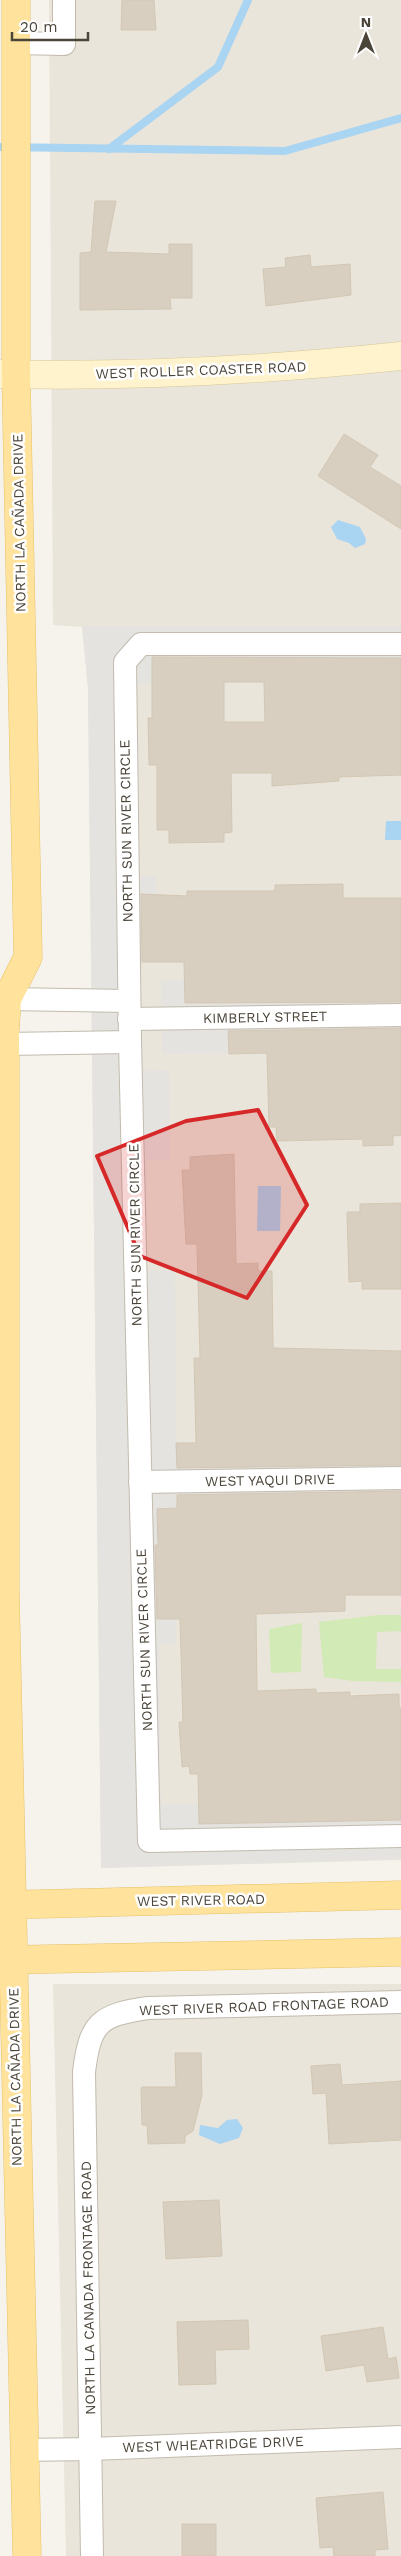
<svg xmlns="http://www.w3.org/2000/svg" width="401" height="2556" font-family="'Work Sans',sans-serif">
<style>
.residential{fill:#eae5da}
.green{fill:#d2eab5}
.parking{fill:#e5e3e0}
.water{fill:#a9d4f2}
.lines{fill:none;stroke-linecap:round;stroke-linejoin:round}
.stream{stroke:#a9d4f2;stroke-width:8}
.building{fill:#d8cfc1;stroke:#d3c7b4;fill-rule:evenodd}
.street-casing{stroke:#c2bbae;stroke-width:24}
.secondary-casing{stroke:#d6c79b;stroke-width:29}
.primary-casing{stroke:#e6c16a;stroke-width:29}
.street{stroke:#fff;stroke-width:22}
.secondary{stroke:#fff3cd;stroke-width:28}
.primary{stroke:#ffe39c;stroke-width:28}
.marked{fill:#d62828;fill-opacity:0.2;stroke:#d62828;stroke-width:4;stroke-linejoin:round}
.labels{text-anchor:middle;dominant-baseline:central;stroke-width:5;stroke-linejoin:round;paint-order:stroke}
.street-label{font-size:14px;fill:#4b4439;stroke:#fff}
</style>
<rect width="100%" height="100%" fill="#f6f3ec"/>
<g class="residential">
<polygon points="49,0 401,0 401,1860 101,1868 88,688 82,627 53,625"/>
<polygon points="53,1984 401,1984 401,2556 66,2556"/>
</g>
<g class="green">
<polygon points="378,1615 401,1615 401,1631 377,1632 376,1669 401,1669 401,1682 353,1681 324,1677 319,1622"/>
<polygon points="302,1623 301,1672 271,1673 269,1629"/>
</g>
<g class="parking">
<polygon points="82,626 401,626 401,681 152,683 130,688 133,876 156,875 157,962 139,962 140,1071 169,1070 170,1160 147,1160 147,1270 175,1270 176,1443 401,1440 401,1517 157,1509 158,1545 174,1545 176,1619 175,1644 159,1645 161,1805 401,1799 401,1859 101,1868 88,688"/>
<polygon points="401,977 401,1051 162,1054 161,981"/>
</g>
<g class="water">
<polygon points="338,520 360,527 366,539 365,544 355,548 349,543 337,539 331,527"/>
<polygon points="386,821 401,821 401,840 385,840"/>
<polygon points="258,1186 281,1186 280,1231 257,1231"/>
<polygon points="237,2119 243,2128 239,2138 220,2144 199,2135 200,2125 218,2128 227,2120"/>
</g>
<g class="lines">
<g class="stream">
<polyline points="0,147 285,151 401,118"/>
<polyline points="109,149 218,67 248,0"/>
</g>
</g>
<g class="building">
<polygon points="122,0 154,0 156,30 121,30"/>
<polygon points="95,201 116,201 106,252 169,254 169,244 192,244 192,298 170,298 171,309 80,310 80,253 91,252"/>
<polygon points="310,255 311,267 350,264 351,295 266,306 263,269 286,267 285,258"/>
<polygon points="344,434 378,455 370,467 401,486 401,529 318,476"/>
<path d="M 152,657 L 401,658 L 401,775 L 339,777 L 339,781 L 272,786 L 272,773 L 231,773 L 232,832 L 224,833 L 224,842 L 169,843 L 169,830 L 157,830 L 157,765 L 149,765 L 148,718 L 152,718 ZM 224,682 L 264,682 L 265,722 L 224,722 Z"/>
<polygon points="343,884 343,898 401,898 401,1002 185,1003 184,962 142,962 141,894 187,896 187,891 275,891 275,885"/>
<polygon points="401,1028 401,1135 393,1136 393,1145 363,1146 363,1139 277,1141 276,1127 269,1127 267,1053 229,1054 228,1031"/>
<polygon points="234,1154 236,1264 258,1263 258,1271 272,1271 273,1348 401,1351 401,1465 177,1468 176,1443 196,1443 194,1358 200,1358 197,1244 186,1244 182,1170 190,1170 190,1157"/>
<polygon points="401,1203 401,1289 362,1289 362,1281 349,1282 347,1212 360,1212 360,1204"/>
<polygon points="401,1491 401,1595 345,1595 345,1611 256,1614 257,1691 316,1689 316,1693 350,1692 350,1696 399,1694 399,1708 401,1708 401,1820 199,1824 198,1774 190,1774 189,1766 182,1767 179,1722 183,1722 180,1619 157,1619 155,1545 158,1545 157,1509 177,1508 177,1495"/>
<polygon points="175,2053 201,2053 202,2095 193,2131 185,2136 185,2143 148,2144 147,2125 142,2125 141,2090 142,2087 176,2087"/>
<polygon points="340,2064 342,2085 401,2081 401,2140 329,2144 326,2093 313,2094 311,2066"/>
<polygon points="219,2200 222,2256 166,2259 163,2202"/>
<polygon points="248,2320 249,2349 215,2350 216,2384 179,2385 177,2322"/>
<polygon points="383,2327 388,2359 396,2357 399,2378 367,2382 364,2365 326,2371 321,2336"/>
<polygon points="383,2492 388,2549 375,2550 375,2556 334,2556 333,2547 320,2548 316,2498"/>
<rect x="182" y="2524" width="34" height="32"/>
</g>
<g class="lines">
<g class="street-casing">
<g id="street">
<polyline points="16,43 64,44 64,0"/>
<polyline points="401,644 141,644 125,662 130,1042 149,1841 401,1836"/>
<polyline points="7,999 129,1001"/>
<polyline points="129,1019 401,1015"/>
<polyline points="5,1044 130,1042"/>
<polyline points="140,1482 401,1478"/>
<polyline points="24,2450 91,2449 401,2437"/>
<path d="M 92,2556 L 84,2072 C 90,2023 99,2015 148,2008 L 401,2002"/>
</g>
</g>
<g class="secondary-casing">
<path id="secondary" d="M 0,374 C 134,377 268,370 401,356"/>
</g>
<g class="primary-casing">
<g id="primary">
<polyline points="16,0 16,374 28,957 7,999 5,1030 5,1591 27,2556"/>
<polyline points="0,1905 401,1895"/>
<polyline points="0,1960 401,1952"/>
</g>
</g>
<use href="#street" class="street"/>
<use href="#secondary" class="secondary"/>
<use href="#primary" class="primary"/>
</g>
<path class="marked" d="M 258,1110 L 307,1205 L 247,1298 L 140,1256 L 97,1156 L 186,1121 Z"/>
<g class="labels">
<g class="street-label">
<text transform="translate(201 370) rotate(-2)">WEST ROLLER COASTER ROAD</text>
<text transform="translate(19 523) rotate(-91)">NORTH LA CAÑADA DRIVE</text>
<text transform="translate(126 831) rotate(-91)">NORTH SUN RIVER CIRCLE</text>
<text transform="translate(265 1017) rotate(-1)">KIMBERLY STREET</text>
<text transform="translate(135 1235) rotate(-91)">NORTH SUN RIVER CIRCLE</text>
<text transform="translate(270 1480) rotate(-1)">WEST YAQUI DRIVE</text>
<text transform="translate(144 1640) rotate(-92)">NORTH SUN RIVER CIRCLE</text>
<text transform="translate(201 1900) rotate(-1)">WEST RIVER ROAD</text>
<text transform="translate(264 2006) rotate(-2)">WEST RIVER ROAD FRONTAGE ROAD</text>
<text transform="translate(15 2077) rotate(-91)">NORTH LA CAÑADA DRIVE</text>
<text transform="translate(88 2288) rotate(-91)">NORTH LA CANADA FRONTAGE ROAD</text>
<text transform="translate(213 2444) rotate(-2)">WEST WHEATRIDGE DRIVE</text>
</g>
</g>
<g transform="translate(366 35)" stroke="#ffffff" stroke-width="4" paint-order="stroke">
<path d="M0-4L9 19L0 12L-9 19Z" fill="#4b4439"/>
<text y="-8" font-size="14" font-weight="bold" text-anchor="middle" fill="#4b4439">N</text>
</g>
<path d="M12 32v8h76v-8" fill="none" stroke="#4b4439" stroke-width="2.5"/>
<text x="20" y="32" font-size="15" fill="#4b4439" stroke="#ffffff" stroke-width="4" paint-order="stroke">20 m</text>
</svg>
